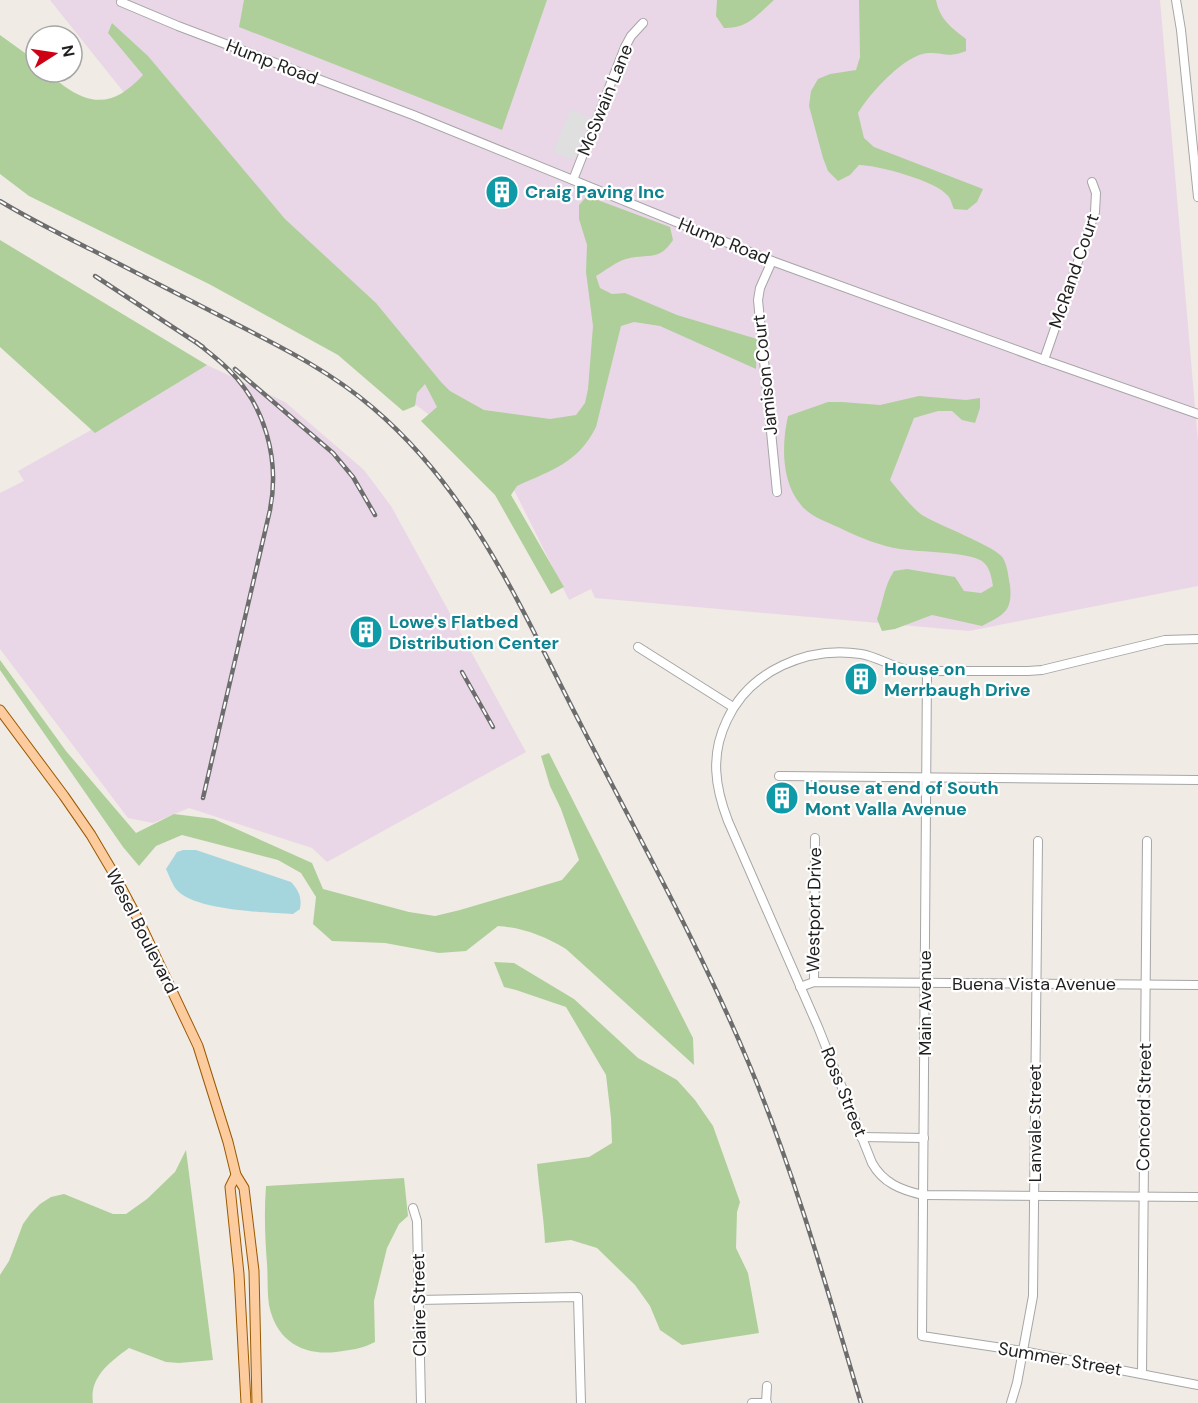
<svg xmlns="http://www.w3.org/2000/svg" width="1198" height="1403" font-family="'DM Sans',sans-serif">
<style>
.industrial{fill:#e9d7e7}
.forest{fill:#afcf9a}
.parking{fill:#dfdfdf}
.water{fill:#a6d6dd}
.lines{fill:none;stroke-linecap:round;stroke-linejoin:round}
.minor-casing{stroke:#a6a6a6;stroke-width:10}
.major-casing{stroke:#9a5900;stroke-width:11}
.minor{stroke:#fff;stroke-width:8}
.major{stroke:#fccb9e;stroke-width:9}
.rail-casing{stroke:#6d6d6d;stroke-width:4.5}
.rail{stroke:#fff;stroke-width:2;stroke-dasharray:7;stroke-linecap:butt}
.labels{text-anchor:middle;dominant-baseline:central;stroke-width:4.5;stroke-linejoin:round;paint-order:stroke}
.street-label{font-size:18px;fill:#1f1f1f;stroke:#fff}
.culture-label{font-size:18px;font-weight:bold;fill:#0d838f;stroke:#fff;text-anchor:start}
</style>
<rect width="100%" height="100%" fill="#f0ebe5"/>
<g class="industrial">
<polygon points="50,0 1160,0 1198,442 1198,586 969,631 595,598 591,589 569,600 504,470 313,329"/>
<polygon points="207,365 285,402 364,470 391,506 526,752 327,862 312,848 189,808 153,823 128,818 0,649 0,493 24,481 18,471"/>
</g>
<g class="forest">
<polygon points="244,0 547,0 502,130 239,27"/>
<path d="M 717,0 L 774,0 C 757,15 748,29 724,28 L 716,16 Z"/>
<path d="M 859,0 L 936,0 C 940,20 951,27 966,39 L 966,51 C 948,58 946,53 929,53 C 906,53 869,94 858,113 L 864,138 L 874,147 L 983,189 L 977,202 L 967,210 L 954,209 C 952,205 951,199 948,196 C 937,181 877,165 859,165 L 850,175 L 838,181 L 828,171 L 823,158 L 809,106 L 811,91 L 818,79 L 830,74 L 856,70 L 860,57 Z"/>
<path d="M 112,23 L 148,56 L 285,219 L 376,303 L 441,382 L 450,391 L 484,410 L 550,419 L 576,415 L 585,403 L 588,389 L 593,326 L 586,272 L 587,245 L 579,219 L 579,205 L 587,196 L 670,227 L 673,240 C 659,262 648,253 626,259 C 616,262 606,270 596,276 L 600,288 L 612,294 L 625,293 L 677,315 L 757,339 L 756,369 L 660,326 L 634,322 L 621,326 L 596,427 C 578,463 552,470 517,486 L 511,495 L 564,587 L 551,594 L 495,495 L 421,421 L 437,407 L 425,384 L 417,393 L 415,406 L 403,411 L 338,355 L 209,284 L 29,196 L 0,174 L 0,35 L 36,61 L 36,72 C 50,72 53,78 64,86 C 96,109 118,102 143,75 L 108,33 Z"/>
<polygon points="0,240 207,365 95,433 0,347"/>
<path d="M 919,396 L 966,400 L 980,398 L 980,408 L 975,423 L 962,420 L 952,411 L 938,411 L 914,418 L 890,480 C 900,492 910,506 922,515 C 938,525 997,547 1003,558 C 1008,567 1008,576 1010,585 C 1013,612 1003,615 982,626 L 932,615 L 895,629 L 882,631 L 877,619 C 883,603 884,586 894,571 L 907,569 L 955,577 L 964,591 L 981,593 L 993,586 C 991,576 990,567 982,561 C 968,552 919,552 900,549 C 881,546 861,538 844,530 C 833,524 816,519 807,511 C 781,488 781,447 788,416 L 828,402 L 842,402 L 880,405 Z"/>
<path d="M 0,660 L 66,751 L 136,833 L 174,814 L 214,819 L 312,863 L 323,889 L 409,912 L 435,916 L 460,910 L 562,880 L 579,860 L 561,809 L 550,786 L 541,756 L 549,753 L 693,1038 L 694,1065 L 566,949 C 544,936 524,928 498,926 L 466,951 L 439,953 L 385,943 L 332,941 L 313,924 L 316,897 L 301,873 L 278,860 L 182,835 L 156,846 L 139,866 L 123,847 L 0,670 Z"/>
<path d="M 494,962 L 514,963 L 574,999 L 638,1058 L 677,1080 L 695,1100 L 713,1126 L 740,1202 L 737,1212 L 736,1248 L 748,1273 L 759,1333 L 682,1345 L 660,1330 L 650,1306 L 635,1285 L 597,1248 L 571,1240 L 545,1243 C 544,1216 539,1191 537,1164 L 589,1157 L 612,1143 L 611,1118 L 606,1075 L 566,1007 L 516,990 L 504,987 Z"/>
<path d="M 186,1150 L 213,1360 L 179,1363 L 166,1362 L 129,1348 C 110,1362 89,1377 93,1403 L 0,1403 L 0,1275 L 9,1261 L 23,1224 L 31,1213 L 40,1204 L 51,1197 L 64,1194 L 113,1214 L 126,1214 L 147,1199 L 175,1172 Z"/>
<path d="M 404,1178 L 408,1216 L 399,1224 L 387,1248 L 374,1301 L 375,1342 C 362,1349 350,1350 336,1352 C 302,1356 276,1340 269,1305 C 267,1292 268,1277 267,1264 C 265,1238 264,1212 266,1186 Z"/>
</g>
<polygon class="parking" points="571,109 590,118 573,160 553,152"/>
<path class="water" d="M 183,850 L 196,850 L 291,882 C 299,891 302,897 300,909 L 293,914 C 265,912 194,911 176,889 C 172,884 169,875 166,869 L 177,852 Z"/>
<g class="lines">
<g class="minor-casing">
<g id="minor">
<polyline points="1176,0 1181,30 1198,197"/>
<polyline points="121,2 178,26 413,115 772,261 1044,360 1198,414"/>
<polyline points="573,180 625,47 631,36 643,23"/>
<polyline points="772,261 760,288 758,300 777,492"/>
<polyline points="1044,360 1095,212 1096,193 1092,182"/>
<path d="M 1198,639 L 1165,640 L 1042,670 L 1028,671 C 1002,671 976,671 950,671 C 937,671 923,672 909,670 C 892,667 878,657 861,654 C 808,646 750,670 727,720 C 710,755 715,787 728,821 L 818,1027 L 872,1163 C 883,1183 901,1190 923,1195 L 1198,1197"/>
<polyline points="638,647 733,707"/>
<polyline points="927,671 922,1336 1022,1351 1198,1385"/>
<polyline points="779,776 1198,780"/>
<polyline points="814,982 815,838"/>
<polyline points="800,987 814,982 1198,985"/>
<polyline points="861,1137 924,1138"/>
<polyline points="413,1208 417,1221 421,1403"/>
<polyline points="418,1300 578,1297 581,1403"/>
<polyline points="1142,1373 1147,841"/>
<polyline points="752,1403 767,1403"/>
<polyline points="766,1403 767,1386"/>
<polyline points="1011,1403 1017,1383 1033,1296 1038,841"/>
</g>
</g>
<g class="major-casing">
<g id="major">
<polyline points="0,710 64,796 91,835 114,874 138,919 198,1046 228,1142 236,1175 244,1188 254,1271 257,1403"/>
<polyline points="236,1175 230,1187 239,1274 246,1403"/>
</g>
</g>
<use href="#minor" class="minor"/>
<use href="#major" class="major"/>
<g class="rail-casing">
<g id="rail">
<path d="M 0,201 C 31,220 64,236 96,252 C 142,276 188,299 234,323 C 283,348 331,372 373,408 C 473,493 521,609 580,723 C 638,836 700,947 749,1064 C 795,1174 827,1289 861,1403"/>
<polyline points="95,276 203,347"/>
<path d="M 196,342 C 207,351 218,359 228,369 C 265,405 280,459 270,510 L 203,798"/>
<polyline points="235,369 333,453 353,477 375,515"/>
<polyline points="462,672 493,727"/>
</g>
</g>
<use href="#rail" class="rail"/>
</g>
<defs>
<g id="building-disc" transform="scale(1.725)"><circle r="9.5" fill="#0f9aa8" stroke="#fff"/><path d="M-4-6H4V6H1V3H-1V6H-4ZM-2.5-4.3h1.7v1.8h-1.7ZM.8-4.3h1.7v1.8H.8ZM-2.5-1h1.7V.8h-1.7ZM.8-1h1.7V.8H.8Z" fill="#fff"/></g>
</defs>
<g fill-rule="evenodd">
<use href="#building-disc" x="502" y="192"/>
<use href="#building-disc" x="366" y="632"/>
<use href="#building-disc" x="861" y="679"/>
<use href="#building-disc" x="782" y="798"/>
</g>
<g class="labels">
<g class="street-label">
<text transform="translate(272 62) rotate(21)">Hump Road</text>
<text transform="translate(605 100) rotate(-68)">McSwain Lane</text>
<text transform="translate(724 241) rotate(22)">Hump Road</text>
<text transform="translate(1074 271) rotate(-71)">McRand Court</text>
<text transform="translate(765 375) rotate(-96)">Jamison Court</text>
<text transform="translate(814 910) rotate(-89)">Westport Drive</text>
<text transform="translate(142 931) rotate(63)">Wesel Boulevard</text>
<text x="1034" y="984">Buena Vista Avenue</text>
<text transform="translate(925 1003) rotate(-90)">Main Avenue</text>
<text transform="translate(844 1092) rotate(68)">Ross Street</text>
<text transform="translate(1144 1107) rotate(-89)">Concord Street</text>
<text transform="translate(1035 1123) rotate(-90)">Lanvale Street</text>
<text transform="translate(419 1305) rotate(-91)">Claire Street</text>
<text transform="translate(1060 1359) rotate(10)">Summer Street</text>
</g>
<g class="culture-label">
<text x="525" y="192">Craig Paving Inc</text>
<text x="389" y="622">Lowe's Flatbed<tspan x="389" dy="21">Distribution Center</tspan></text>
<text x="884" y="669">House on<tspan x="884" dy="21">Merrbaugh Drive</tspan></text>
<text x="805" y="788">House at end of South<tspan x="805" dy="21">Mont Valla Avenue</tspan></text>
</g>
</g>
<g transform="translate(54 54) rotate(78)"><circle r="28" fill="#ffffff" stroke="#a5a5a5" stroke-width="1.5"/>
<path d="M0-4.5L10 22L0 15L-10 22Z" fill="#ce0013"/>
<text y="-9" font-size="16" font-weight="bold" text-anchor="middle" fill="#1f1f1f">N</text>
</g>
</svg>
